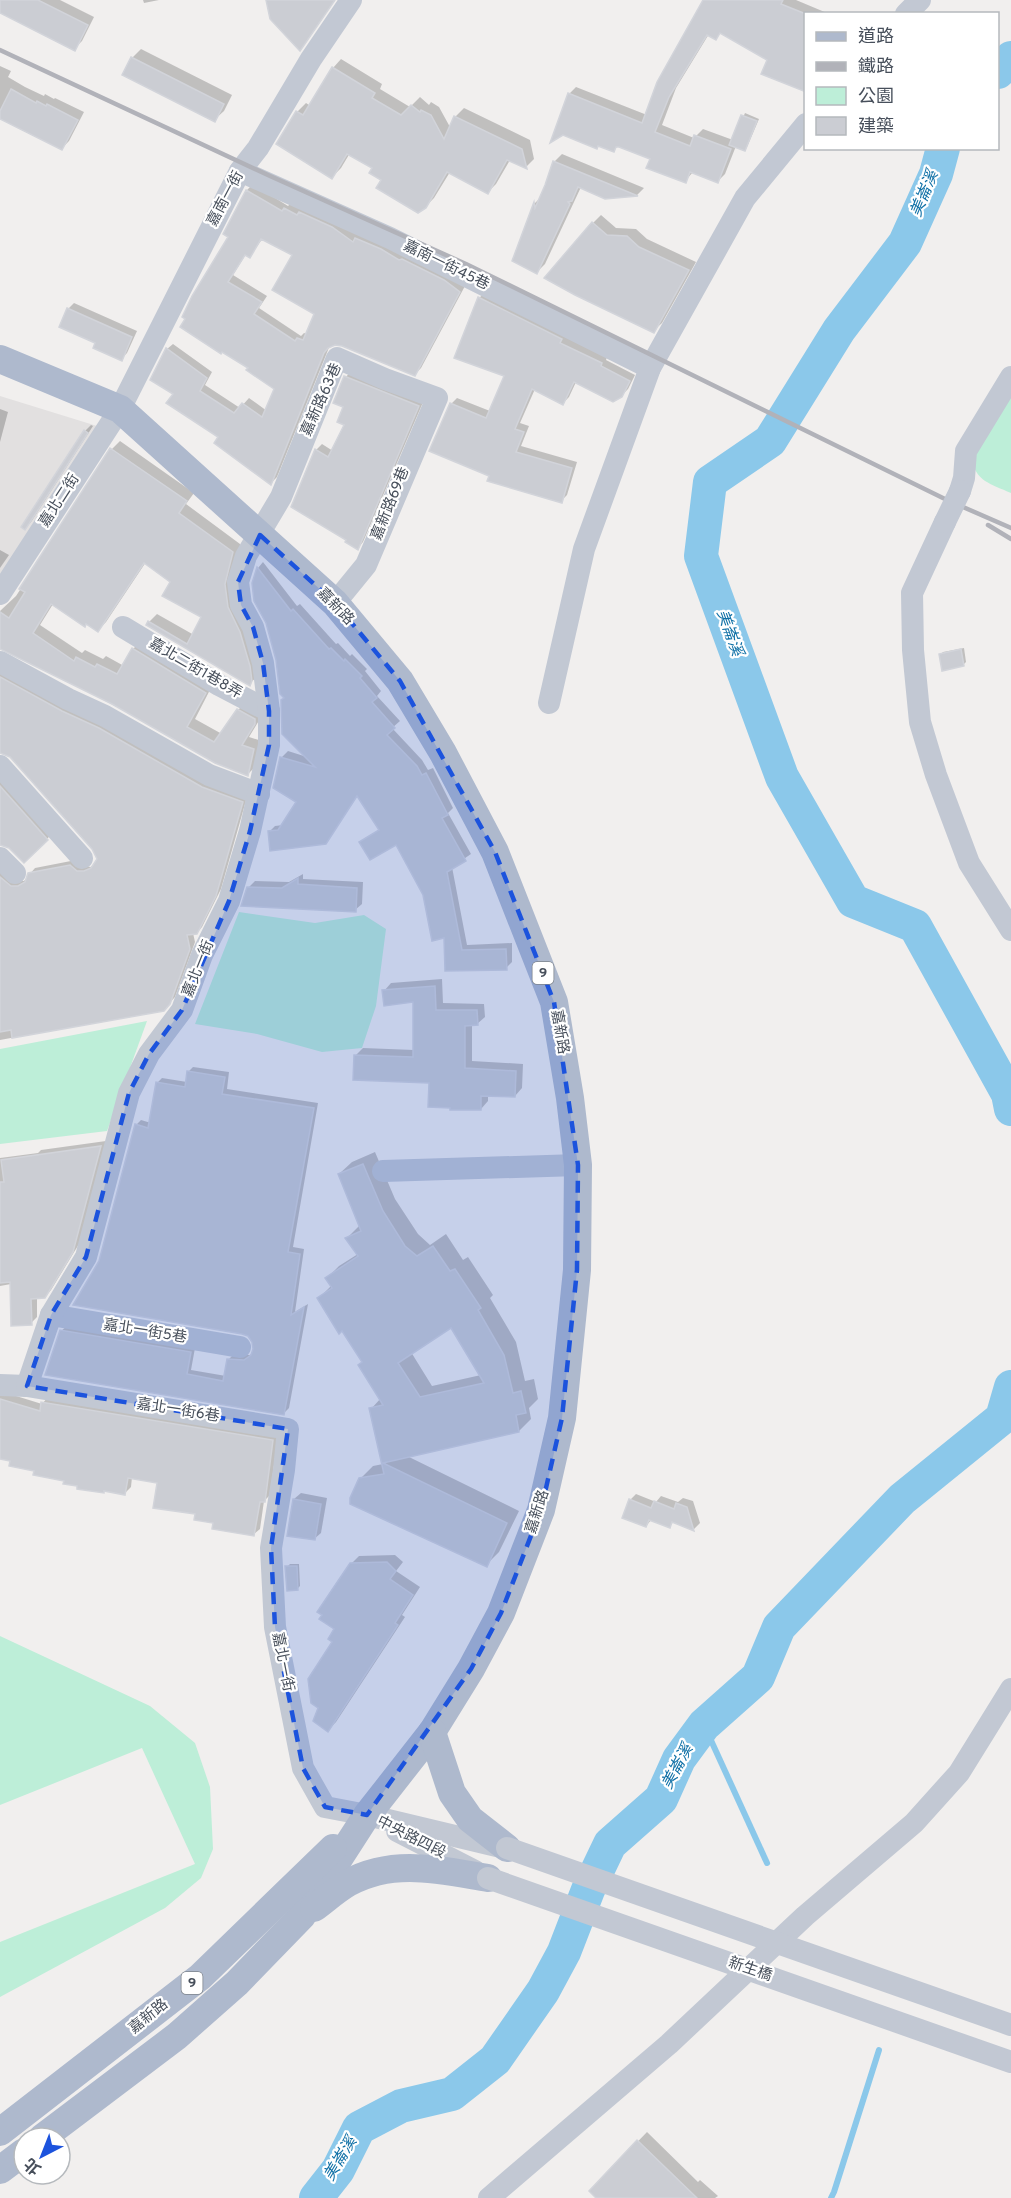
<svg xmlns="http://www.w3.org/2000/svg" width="1011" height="2198" font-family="Overpass,'Noto Sans TC',sans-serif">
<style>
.education{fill:#e2e0e0}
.green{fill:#bdeed8}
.shadow{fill:#0003;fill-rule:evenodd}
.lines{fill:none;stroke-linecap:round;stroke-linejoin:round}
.stream{stroke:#8bc8ea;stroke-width:6}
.river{stroke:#8bc8ea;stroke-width:34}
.building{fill:#cbcdd3;stroke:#d2d4da;stroke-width:1.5;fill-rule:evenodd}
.minor{stroke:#c2c8d3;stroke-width:22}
.major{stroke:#aeb9cd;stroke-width:28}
.rail{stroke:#b1b2b9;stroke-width:4.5}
.minor-bridge{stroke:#c2c8d3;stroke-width:22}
.marked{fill:#1c53dd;fill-opacity:0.2;stroke:#1c53dd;stroke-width:4.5;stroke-dasharray:12 8;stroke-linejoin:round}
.labels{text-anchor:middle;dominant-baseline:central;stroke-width:4.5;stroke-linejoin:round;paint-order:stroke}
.shield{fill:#fff;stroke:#7e848c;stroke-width:1.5}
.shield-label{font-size:14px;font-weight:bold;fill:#474f5b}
.street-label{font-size:15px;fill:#474f5b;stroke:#fff}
.water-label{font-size:16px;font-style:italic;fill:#0f70a6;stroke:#fff}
</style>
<rect width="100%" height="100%" fill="#f1efee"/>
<polygon class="education" points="0,396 97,426 0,603"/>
<g class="green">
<path d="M 1011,391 L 1011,493 C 991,484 974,481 972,457 Z"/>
<polygon points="239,912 315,923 364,915 386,929 376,1006 362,1048 322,1052 257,1034 195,1024"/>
<polygon points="147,1021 107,1131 0,1144 0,1049"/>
<polygon points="0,1636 150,1706 195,1743 210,1787 213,1849 201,1878 165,1908 0,1997 0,1942 195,1864 142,1748 0,1805"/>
</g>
<g class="shadow">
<polygon points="0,0 60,0 94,17 82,41 74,49 0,12"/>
<polygon points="143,0 159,0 144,3"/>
<polygon points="268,0 335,0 300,49"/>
<polygon points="704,0 796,0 827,13 806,14 806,85 768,59 721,32 716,38 709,34 676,88 662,125 694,138 703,129 733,140 745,113 759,119 747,147 745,150 736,146 725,174 718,181 694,171 685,181 652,158 618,146 614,150 569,94 576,87 647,115"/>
<polygon points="141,49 232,95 224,111 214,120 132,58"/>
<polygon points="341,59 382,84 380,89 410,107 420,97 429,105 431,102 439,107 450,127 455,117 464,108 530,140 534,159 526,167 510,160 496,184 488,192 450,172 434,198 425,207 383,179 374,167 350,153 341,168 332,177 297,112 306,103 309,105 333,68"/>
<polygon points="0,66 11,71 8,77 25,87 44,96 45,94 54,99 55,98 84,112 69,141 62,148 0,117"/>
<polygon points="562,154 644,188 637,195 606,197 581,187 545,264 537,272 514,260 535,203 541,197 554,162"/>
<path d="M 253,184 L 288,206 L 291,203 L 362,233 L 465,286 L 421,368 L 415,374 L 343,344 L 330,345 L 277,477 L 271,483 L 175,393 L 167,349 L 173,344 L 212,372 L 205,385 L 240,408 L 249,398 L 267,411 L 276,388 L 250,367 L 222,350 L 230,237 L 225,234 L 247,190 ZM 263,238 L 294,254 L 316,314 L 307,334 L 304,333 L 301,336 L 259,308 L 267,296 L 233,275 L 246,254 L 250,256 Z"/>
<polygon points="601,215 616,228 636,229 647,239 696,262 662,323 653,331 593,223"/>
<polygon points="486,292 607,357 606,360 635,375 628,389 621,396 576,382 569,397 563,403 535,389 520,423 529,426 521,446 577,462 567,495 561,501 491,475 451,404 457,398 490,411 506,375 479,298"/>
<polygon points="74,303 137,331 127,353 121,359 97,342 68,309"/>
<polygon points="351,371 424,400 363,542 358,548 316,450 322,444 333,451 346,424 346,377"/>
<polygon points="0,409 8,412 0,442"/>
<polygon points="91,425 93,426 31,522 25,528 85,431"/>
<polygon points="120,441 194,493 186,504 240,544 258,676 249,684 149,622 157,614 194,635 203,617 172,581 146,562 106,622 98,630 53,604 40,625 82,653 85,650 103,659 106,656 124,666 133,649 141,641 213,684 195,719 222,734 238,710 246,702 263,714 249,737 262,741 256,766 248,774 0,647 0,611 16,596 112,449"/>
<polygon points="0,550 9,555 0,568"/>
<polygon points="263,562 297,606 300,604 336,644 338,643 350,656 352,654 367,669 365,671 381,691 377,696 400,721 392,728 422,760 428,770 433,768 453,808 448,813 471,854 452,867 467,945 512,943 512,962 506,968 446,969 445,936 396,843 361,842 380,829 358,795 331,836 325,842 269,832 275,826 283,825 299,802 275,787 282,757 288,751 307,757 286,698 267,623 253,583 258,568"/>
<polygon points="964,648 966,662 963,665 941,654 943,652"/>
<polygon points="0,670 247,797 221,889 202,927 197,933 193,933 195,942 175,997 163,1010 0,1040 0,867 17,881 24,881 35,868 76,860 83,866 91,867 99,859 93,848 11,756 0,752"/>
<polygon points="0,773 52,834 24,861 10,847 0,844"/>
<polygon points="303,874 303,879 363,882 362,904 355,910 249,887 255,881 289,882"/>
<polygon points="442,979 443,1003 484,1004 485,1017 477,1024 472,1024 472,1061 523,1064 522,1088 515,1096 488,1094 488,1101 481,1109 431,1082 355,1056 363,1048 414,1050 415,1001 384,991 391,983"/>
<polygon points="193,1067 229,1072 227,1089 318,1103 293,1247 304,1249 295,1312 308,1304 289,1408 284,1413 61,1331 67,1326 195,1348 191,1370 226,1376 229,1359 234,1354 250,1355 255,1350 250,1336 100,1261 136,1125 141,1120 151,1123 157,1083 162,1078 187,1082 188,1072"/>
<polygon points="106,1141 79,1244 51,1290 45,1297 37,1297 37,1317 31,1323 11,1284 0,1286 0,1158 38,1153 41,1150"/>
<path d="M 375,1152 L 395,1199 L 418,1234 L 430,1245 L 446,1234 L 463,1260 L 468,1257 L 493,1295 L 490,1298 L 516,1342 L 525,1381 L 534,1379 L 538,1399 L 529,1408 L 531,1419 L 519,1431 L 407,1456 L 519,1511 L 499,1552 L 486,1565 L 360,1479 L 373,1466 L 383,1464 L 371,1409 L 381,1398 L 364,1361 L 343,1329 L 319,1298 L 332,1285 L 327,1278 L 339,1266 L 358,1254 L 347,1238 L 360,1225 L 339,1174 L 352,1162 ZM 452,1326 L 481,1375 L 432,1386 L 411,1352 Z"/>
<polygon points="0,1391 42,1404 48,1397 278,1435 270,1495 264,1501 260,1529 254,1534 215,1522 197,1513 159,1482 132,1477 131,1487 125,1493 79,1484 0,1458"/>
<polygon points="301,1493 327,1498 321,1533 314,1539 294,1499"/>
<polygon points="636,1494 656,1502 661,1496 678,1502 683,1498 693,1501 700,1523 694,1529 674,1521 670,1526 652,1519 646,1526 630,1500"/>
<polygon points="395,1555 403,1562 396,1571 420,1587 402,1615 405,1617 336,1722 328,1730 320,1707 351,1564 359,1556"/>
<polygon points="290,1564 299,1564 300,1586 297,1589 287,1567"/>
<polygon points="647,2132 698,2182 700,2180 718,2196 715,2198 599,2198 591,2190"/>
</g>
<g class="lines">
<g class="stream">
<polyline points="704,1725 767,1863"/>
<polyline points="831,2198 834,2192 879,2050"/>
</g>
<g class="river">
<polyline points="998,72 1011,58"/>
<polyline points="943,148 936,174 905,243 839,330 770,441 710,482 701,556 782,777 853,901 915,926 1008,1094 1011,1109"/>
<polyline points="316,2198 338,2170 359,2128 401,2106 452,2094 495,2060 543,1991 564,1952 588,1890 610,1844 661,1799 679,1759 704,1725 758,1677 779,1627 902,1499 1002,1418 1011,1387"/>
</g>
</g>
<g class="building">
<polygon points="0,0 38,0 88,25 75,51 0,13"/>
<polygon points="266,0 335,0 300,51 270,19"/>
<polygon points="703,0 783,0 781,4 806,14 806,92 761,74 767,60 720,33 716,40 707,35 669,97 655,132 690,146 694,135 731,149 718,183 690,172 686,183 646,168 650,159 619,147 616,147 614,152 598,146 597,149 563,135 550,143 568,93 642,123 657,82"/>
<polygon points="131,57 224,104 215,122 122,75"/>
<polygon points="332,67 375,93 372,98 401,115 411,105 420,112 421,110 431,115 444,139 454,116 522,149 527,169 507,160 488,194 447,172 426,208 418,213 376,188 381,180 369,173 372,168 347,154 332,179 276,144 296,111 303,115"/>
<polygon points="11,89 36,103 37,101 46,106 47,104 78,120 62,150 0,119 0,111"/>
<polygon points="741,115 757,121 745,151 729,145"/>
<polygon points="553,161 638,196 605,199 578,187 572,201 568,202 570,204 537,274 512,261 534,202 535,208 545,185"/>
<path d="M 246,190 L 282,211 L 284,208 L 297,215 L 299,212 L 332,227 L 353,242 L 355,238 L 381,249 L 399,260 L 402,259 L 444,280 L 460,292 L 415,376 L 342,346 L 335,345 L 328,348 L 324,353 L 271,485 L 214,443 L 218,437 L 166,403 L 173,394 L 150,380 L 166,348 L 207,378 L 200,391 L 234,413 L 242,403 L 262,417 L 274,389 L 246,370 L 248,368 L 222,352 L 221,354 L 180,327 L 185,319 L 182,317 L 192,296 L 228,237 L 223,234 ZM 261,239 L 292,255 L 272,290 L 314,314 L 303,340 L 297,338 L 295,341 L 254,314 L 262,302 L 228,282 L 245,255 L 250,258 Z"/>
<polygon points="592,222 607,235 627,236 639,247 689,270 654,333 575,295 544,278"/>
<polygon points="478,297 562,339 560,343 602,363 601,366 630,381 622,397 613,402 574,382 563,405 532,389 515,429 524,432 516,452 572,468 562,503 487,481 489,476 429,451 450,403 486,418 504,376 454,358"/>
<polygon points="67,308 132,337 122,361 93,348 95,343 59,327"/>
<polygon points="344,376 419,406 358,550 345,542 346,540 291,507 315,449 328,457 344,425 337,422 343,407 333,403"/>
<polygon points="84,430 88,433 25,530 21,527"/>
<polygon points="110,448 187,501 179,513 233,552 225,584 228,607 240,632 250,666 252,681 250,686 146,625 148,621 187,644 201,617 162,596 170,582 144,563 98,632 86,624 85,627 51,604 33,633 74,661 76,657 95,667 97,664 117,674 132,648 206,693 187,727 214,742 237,709 255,719 255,724 242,745 254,749 248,776 215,763 112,704 0,649 0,612 9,618 25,592 19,589"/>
<polygon points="257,567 291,611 293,609 329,649 331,648 344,661 345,659 362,676 360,678 377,698 372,702 395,728 387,735 417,766 422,775 426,773 448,815 442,818 466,861 447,872 462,950 506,949 507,970 445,971 444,938 432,941 423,895 396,845 370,860 359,842 379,830 357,796 326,844 270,851 268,831 278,830 296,802 273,788 280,757 315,767 282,734 281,700 284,698 280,694 276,660 266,623 254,601 252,583"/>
<polygon points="961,649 964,666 942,671 939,654"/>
<polygon points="0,677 62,711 99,728 202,787 243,802 216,896 197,934 187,935 190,949 170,1004 164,1011 12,1038 11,1030 0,1032 0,877 11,886 18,886 25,882 28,873 70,865 77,871 84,871 91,868 97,859 92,849 10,757 0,753"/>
<polygon points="0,786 48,840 24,863 9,848 0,845"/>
<polygon points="298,878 298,884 357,888 356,912 241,906 247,887 282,888"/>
<polygon points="435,986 436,1010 477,1010 478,1025 465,1026 465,1068 516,1071 515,1097 481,1096 481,1110 450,1110 450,1108 428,1107 429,1083 353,1080 354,1055 413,1057 413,1002 384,1006 382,990"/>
<polygon points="187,1071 225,1077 222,1094 314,1108 288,1252 300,1254 291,1315 304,1307 284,1415 45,1375 60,1330 191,1352 187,1374 223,1381 227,1359 244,1360 251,1355 253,1349 252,1342 248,1336 242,1334 73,1305 99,1261 135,1124 148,1128 156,1082 185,1087"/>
<polygon points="101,1146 73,1252 45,1298 31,1299 32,1325 11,1326 10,1282 0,1283 0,1182 4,1182 1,1160"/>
<path d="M 363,1164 L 383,1211 L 405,1246 L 417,1256 L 433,1246 L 450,1271 L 455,1269 L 481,1308 L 478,1310 L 504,1355 L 513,1393 L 521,1391 L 526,1413 L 516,1415 L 519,1432 L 383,1463 L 507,1523 L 487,1567 L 350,1504 L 350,1498 L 359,1478 L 384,1474 L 369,1408 L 383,1405 L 358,1365 L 362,1362 L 342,1331 L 339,1334 L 317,1298 L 332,1288 L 325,1278 L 358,1256 L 345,1238 L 361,1231 L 338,1174 ZM 451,1328 L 484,1383 L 420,1397 L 398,1363 Z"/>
<polygon points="0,1399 40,1411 41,1402 273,1440 265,1502 260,1502 254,1536 212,1529 213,1523 194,1520 195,1514 153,1508 157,1483 128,1478 125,1495 104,1491 104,1493 77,1489 77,1486 63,1484 64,1481 33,1475 34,1471 9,1466 10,1461 0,1459"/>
<polygon points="293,1499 321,1504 315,1540 287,1536"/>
<polygon points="629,1499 651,1508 654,1501 674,1509 676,1503 687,1507 694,1531 672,1522 670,1528 649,1520 646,1527 622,1518"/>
<polygon points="387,1562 396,1571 390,1579 413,1595 395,1623 398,1625 328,1732 313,1721 318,1708 311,1703 308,1679 332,1642 328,1639 334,1629 319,1619 322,1615 317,1612 350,1563"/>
<polygon points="285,1566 297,1566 298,1590 287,1591"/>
<polygon points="637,2140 697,2198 596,2198 589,2191"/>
</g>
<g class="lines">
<g class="minor">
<polyline points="906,14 920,0"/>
<polyline points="240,171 390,238 650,368"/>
<polyline points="960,491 964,478 966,451 1011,377"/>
<polyline points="945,522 912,593 913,650 920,722 936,775 969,863 1011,930"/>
<polyline points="0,594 120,409 240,171 258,148 311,59 351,0"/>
<polyline points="123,627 219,685 269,711"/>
<polyline points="0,662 68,699 105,716 209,775 259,794"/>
<polyline points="549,703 584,549 650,368 745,198 806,124"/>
<polyline points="0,766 82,858"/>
<polyline points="0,858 15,873"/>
<polyline points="383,1171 578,1165"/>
<polyline points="51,1315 240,1347"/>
<polyline points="0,1385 27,1386 288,1429 284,1470 271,1548 275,1627 303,1768 325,1807 367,1815 505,1848"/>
<polyline points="27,1386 51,1315 86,1257 129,1093 149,1054 182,1010 202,955 229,901 250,831 269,745 269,711 263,663 253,627 241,605 238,582 246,556 281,497 337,358 385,379 437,398 366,565 335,603"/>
<polyline points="397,1831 475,1871"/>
<polyline points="489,2198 669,2044 805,1916 914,1823 959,1773 1011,1689"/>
</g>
<g class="major">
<polyline points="0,359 120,409 335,603 400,681 443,753 495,852 554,1002 570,1098 578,1165 577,1270 562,1418 541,1510 501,1613 471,1669 432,1732 367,1815 302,1916 237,1983 177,2036 42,2138"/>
<polyline points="432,1732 452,1793 470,1819 507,1848"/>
<path d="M 314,1908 C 325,1900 336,1890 348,1883 C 393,1858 440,1870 488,1878"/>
<polyline points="0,2132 200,1977 333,1848"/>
<polyline points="0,2170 24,2152"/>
</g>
<g class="rail">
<polyline points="0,50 270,176 466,264 947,500 1011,528"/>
<polyline points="988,525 1011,539"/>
</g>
<g class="minor-bridge">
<polyline points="945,522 960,491"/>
<polyline points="507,1848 1011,2025"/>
<polyline points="488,1878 1011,2062"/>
</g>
</g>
<path class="marked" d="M 260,535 L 335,603 L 400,681 L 495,852 L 554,1002 L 578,1165 L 577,1270 L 562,1418 L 541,1510 L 501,1613 L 471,1669 L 367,1815 L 325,1807 L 303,1768 L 275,1627 L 271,1548 L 288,1429 L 27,1386 L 51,1315 L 86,1257 L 129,1093 L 149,1054 L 182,1010 L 229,901 L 250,831 L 269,745 L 269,711 L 263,663 L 253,627 L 241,605 L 238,582 Z"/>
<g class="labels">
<g class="shield">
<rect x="532.5" y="962" width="21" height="22" rx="4.5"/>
<rect x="181.5" y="1972" width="21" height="22" rx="4.5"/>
</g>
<g class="shield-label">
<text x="543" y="973">9</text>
<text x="192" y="1983">9</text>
</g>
<g class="street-label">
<text transform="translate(226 199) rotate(-62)">嘉南一街</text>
<text transform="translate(446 266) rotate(26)">嘉南一街45巷</text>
<text transform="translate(322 400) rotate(-66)">嘉新路63巷</text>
<text transform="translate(60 501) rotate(-57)">嘉北二街</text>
<text transform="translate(391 504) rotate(-68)">嘉新路69巷</text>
<text transform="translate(335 607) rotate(46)">嘉新路</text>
<text transform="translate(195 669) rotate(30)">嘉北二街1巷8弄</text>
<text transform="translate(199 969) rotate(-68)">嘉北一街</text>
<text transform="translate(559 1032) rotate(80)">嘉新路</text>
<text transform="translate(145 1332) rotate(9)">嘉北一街5巷</text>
<text transform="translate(178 1411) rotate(9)">嘉北一街6巷</text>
<text transform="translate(538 1512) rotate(-72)">嘉新路</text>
<text transform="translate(282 1662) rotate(79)">嘉北一街</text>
<text transform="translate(411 1838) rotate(27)">中央路四段</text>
<text transform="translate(750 1970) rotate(19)">新生橋</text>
<text transform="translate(149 2017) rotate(-39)">嘉新路</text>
</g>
<g class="water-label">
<text transform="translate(925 194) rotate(-68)">美崙溪</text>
<text transform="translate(729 633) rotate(70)">美崙溪</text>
<text transform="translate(678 1767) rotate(-62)">美崙溪</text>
<text transform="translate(341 2159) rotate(-59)">美崙溪</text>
</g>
</g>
<rect x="804" y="12" width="195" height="138" fill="#ffffff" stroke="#b5b9bd" stroke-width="1.5"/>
<rect x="816" y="32" width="30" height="9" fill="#aeb9cd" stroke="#b5b9bd" stroke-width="1.5"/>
<text x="858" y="42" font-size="18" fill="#474f5b">道路</text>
<rect x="816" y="62" width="30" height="9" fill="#b1b2b9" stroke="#b5b9bd" stroke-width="1.5"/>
<text x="858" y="72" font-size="18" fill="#474f5b">鐵路</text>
<rect x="816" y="87" width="30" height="18" fill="#bdeed8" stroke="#b5b9bd" stroke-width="1.5"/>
<text x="858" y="102" font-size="18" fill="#474f5b">公園</text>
<rect x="816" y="117" width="30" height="18" fill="#cbcdd3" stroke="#b5b9bd" stroke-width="1.5"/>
<text x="858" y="132" font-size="18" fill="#474f5b">建築</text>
<g transform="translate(42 2156) rotate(222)"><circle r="28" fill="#ffffff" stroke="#b5b9bd" stroke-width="1.5"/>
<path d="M0-4.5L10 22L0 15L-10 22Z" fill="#1c53dd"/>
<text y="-9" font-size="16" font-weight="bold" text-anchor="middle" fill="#474f5b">北</text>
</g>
</svg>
